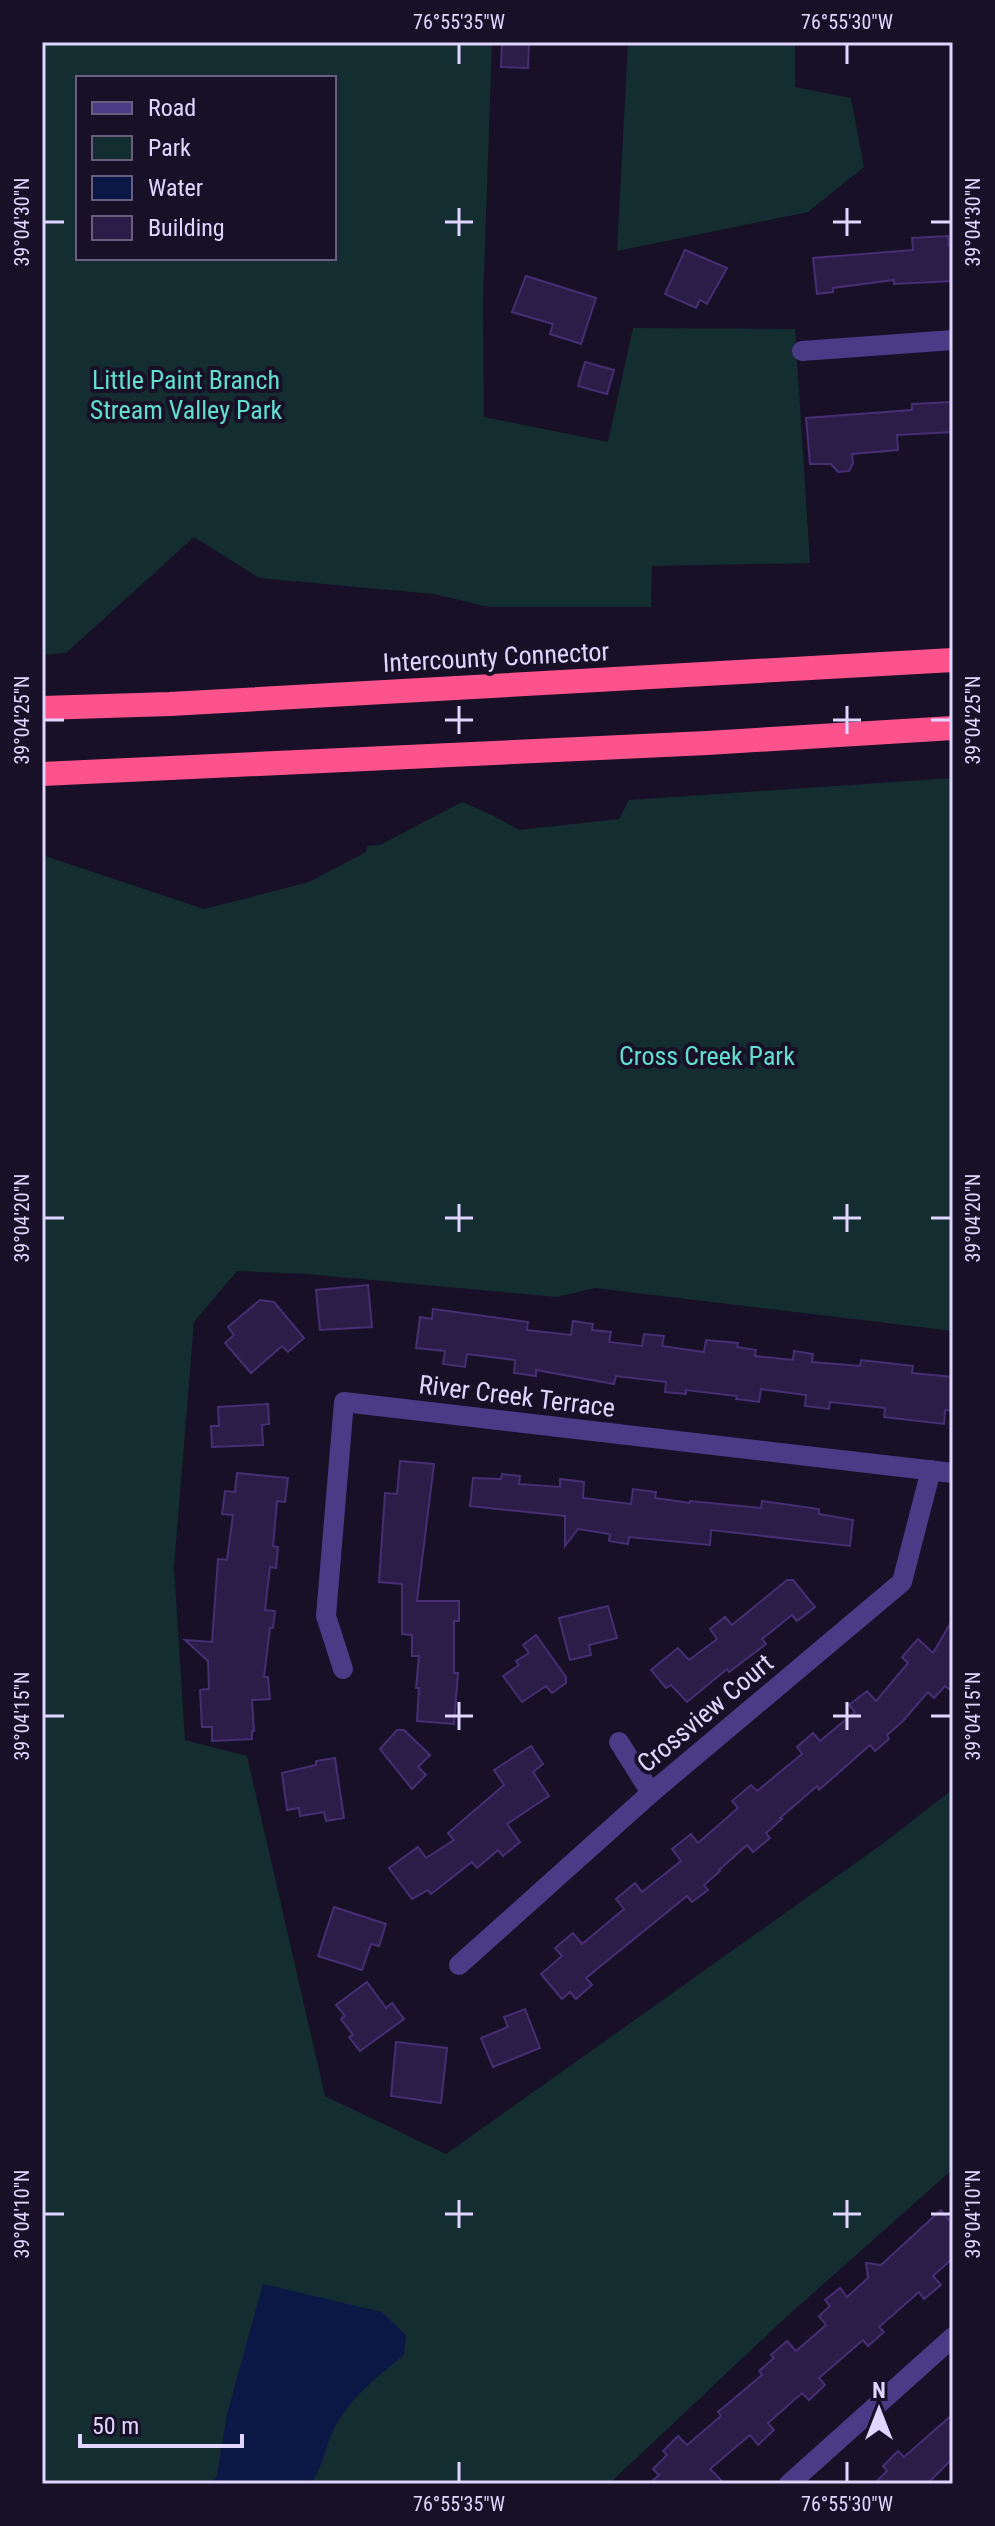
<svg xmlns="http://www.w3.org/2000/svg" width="995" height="2526" font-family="'Roboto Condensed',sans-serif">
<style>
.green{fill:#132d31;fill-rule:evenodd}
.water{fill:#0b1845}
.building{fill:#2b1c48;stroke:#462e73;stroke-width:2}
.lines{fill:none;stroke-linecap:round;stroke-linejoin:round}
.street{stroke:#493b85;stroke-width:20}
.highway{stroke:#fd538c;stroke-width:24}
.ticks{fill:none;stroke:#e0d6ff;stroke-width:3}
.labels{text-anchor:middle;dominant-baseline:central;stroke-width:8;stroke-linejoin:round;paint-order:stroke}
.park-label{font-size:26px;fill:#62dfd1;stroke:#171027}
.street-label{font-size:26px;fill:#e0d6ff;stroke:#171027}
.neatline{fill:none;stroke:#e0d6ff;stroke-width:3}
.ticks-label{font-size:20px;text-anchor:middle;fill:#e0d6ff}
</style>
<rect width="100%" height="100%" fill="#171027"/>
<g class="green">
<path d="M 42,42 L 492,42 L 483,302 L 484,417 L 608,442 L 633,328 L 795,329 L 810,563 L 652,566 L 651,607 L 489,607 L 434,594 L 259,578 L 194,537 L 66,653 L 42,655 ZM 78,78 L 334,78 L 334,258 L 78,258 Z"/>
<polygon points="628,42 795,42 795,87 851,98 864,167 808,212 617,251"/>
<polygon points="953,778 953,1331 595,1288 557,1297 307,1274 237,1271 194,1322 174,1567 185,1740 247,1756 325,2096 446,2154 881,1845 953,1789 953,2169 785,2318 609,2484 42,2484 42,855 204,909 309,882 366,852 367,846 380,845 462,802 494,816 519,830 619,819 629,800"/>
</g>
<path class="water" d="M 263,2284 L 382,2312 L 406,2335 L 404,2355 C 378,2376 351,2397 335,2427 C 325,2446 324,2467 310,2484 L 209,2484 L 217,2476 L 227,2414 Z"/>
<g class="building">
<polygon points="502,42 529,42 528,68 501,67"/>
<polygon points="948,236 949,246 951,246 953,281 894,284 894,280 833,288 833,292 817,294 813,258 913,250 912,238"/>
<polygon points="685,250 727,268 707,304 700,300 696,308 665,294"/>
<polygon points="526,276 596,298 581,344 550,334 553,324 512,312"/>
<polygon points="585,362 614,370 607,394 578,386"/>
<polygon points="953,402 953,432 897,435 898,450 852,454 853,463 849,471 838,472 831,464 810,464 806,418 912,410 912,404"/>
<polygon points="368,1285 372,1327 320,1330 316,1290"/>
<polygon points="260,1300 274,1302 304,1338 288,1352 282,1346 251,1373 225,1343 234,1335 228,1327"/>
<polygon points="433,1309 528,1322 527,1330 571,1335 573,1321 593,1324 592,1330 611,1332 609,1342 642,1346 644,1334 664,1336 662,1346 704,1352 706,1340 738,1343 737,1347 756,1350 755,1356 793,1360 794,1351 813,1354 812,1362 860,1366 861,1360 913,1366 912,1373 953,1377 953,1411 945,1410 944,1424 884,1417 885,1408 830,1402 829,1409 805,1406 806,1395 761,1389 759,1402 736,1399 737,1396 686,1390 686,1394 665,1392 666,1382 616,1376 614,1384 536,1370 536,1376 514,1373 515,1360 467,1354 465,1367 443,1364 445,1351 416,1348 420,1317 432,1319"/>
<polygon points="268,1404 269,1424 262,1425 263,1445 212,1447 211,1426 219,1426 218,1407"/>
<polygon points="400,1461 434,1464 417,1601 459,1601 459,1621 454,1621 454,1673 458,1673 454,1724 417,1721 419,1688 416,1688 419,1656 412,1656 412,1635 402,1634 402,1584 379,1582 385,1493 397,1494"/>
<polygon points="237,1473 288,1478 285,1502 277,1501 273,1546 278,1547 276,1568 270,1567 265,1610 275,1611 273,1628 270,1628 264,1677 268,1677 270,1699 252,1700 254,1731 252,1731 252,1739 212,1741 212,1727 202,1727 200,1690 209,1689 208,1661 185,1640 212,1642 218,1559 227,1560 233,1515 222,1514 225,1491 235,1492"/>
<polygon points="502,1474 520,1476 519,1484 560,1487 560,1479 584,1482 583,1498 631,1504 633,1489 656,1492 655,1498 690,1503 690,1501 761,1508 762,1501 819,1509 819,1514 853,1520 850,1546 711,1530 710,1545 629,1537 628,1544 609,1541 610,1534 578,1529 565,1546 565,1516 470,1506 473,1478 501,1479"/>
<polygon points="787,1580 793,1580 815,1607 797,1621 792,1615 762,1639 766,1644 729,1672 727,1669 687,1702 671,1685 666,1688 651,1670 678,1648 689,1660 717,1639 710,1629 725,1617 732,1625"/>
<polygon points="608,1606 617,1638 589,1645 591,1655 570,1660 559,1618"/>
<polygon points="953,1619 953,1692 945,1686 934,1698 928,1692 902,1722 887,1735 889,1739 875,1751 870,1745 819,1790 817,1786 780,1818 782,1819 766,1833 770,1838 753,1852 747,1845 719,1870 720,1871 704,1885 708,1890 692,1902 687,1896 586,1978 592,1985 576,1999 570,1992 562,1999 541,1974 562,1956 555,1948 573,1933 582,1944 624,1909 616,1899 635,1883 642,1892 681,1861 672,1849 691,1834 698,1843 738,1808 732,1801 751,1785 757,1791 802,1754 797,1747 813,1733 820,1741 855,1712 849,1705 867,1691 876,1701 908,1663 902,1657 918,1639 933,1653"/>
<polygon points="536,1635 566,1677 566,1683 552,1693 546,1686 522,1702 503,1676 519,1665 516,1661 529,1653 523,1645"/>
<polygon points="397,1730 404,1730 430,1755 418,1767 426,1775 412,1789 380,1749"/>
<polygon points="531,1746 543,1764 533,1772 549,1796 507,1824 520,1842 503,1856 498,1850 477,1868 472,1862 431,1894 428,1890 412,1899 389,1868 418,1847 426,1858 454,1840 448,1833 504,1785 494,1770"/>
<polygon points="335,1758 344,1818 326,1821 324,1812 300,1816 299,1808 287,1810 282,1773 316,1765 316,1761"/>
<polygon points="334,1907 386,1924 379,1946 371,1944 362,1970 318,1956"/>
<polygon points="367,1982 386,2008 392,2003 404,2019 360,2051 349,2037 353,2035 341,2019 345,2016 336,2005"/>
<polygon points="525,2009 540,2048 493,2067 481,2038 508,2027 504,2017"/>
<polygon points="396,2042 447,2048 441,2103 391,2096"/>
<polygon points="941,2210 953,2225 953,2258 933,2276 941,2285 924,2299 919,2292 879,2327 884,2332 868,2346 863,2340 819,2378 825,2385 809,2400 802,2393 768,2423 774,2430 758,2445 750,2435 710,2469 725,2484 649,2484 659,2475 653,2469 667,2455 663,2451 678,2436 687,2445 721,2416 718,2412 762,2375 759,2371 774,2358 771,2355 787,2341 796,2351 826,2325 819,2316 830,2306 825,2300 840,2288 847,2297 868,2278 866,2263 881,2265"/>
<polygon points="953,2414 953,2458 927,2484 874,2484 887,2471 883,2466 898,2451 904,2457"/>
</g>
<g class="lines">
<g class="street">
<polyline points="802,351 953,340"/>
<polyline points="343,1669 326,1616 344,1402 953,1473"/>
<polyline points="619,1742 651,1793"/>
<polyline points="459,1965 651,1793 902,1582 931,1470"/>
<polyline points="789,2484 953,2337"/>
</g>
<g class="highway">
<polyline points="42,708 170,704 953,660"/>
<polyline points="42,774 707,743 953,728"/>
</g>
</g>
<path class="ticks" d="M 459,44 L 459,64M 847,44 L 847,64M 459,208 L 459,236M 847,208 L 847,236M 44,222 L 64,222M 445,222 L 473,222M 833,222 L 861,222M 931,222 L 951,222M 459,706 L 459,734M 847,706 L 847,734M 44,720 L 64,720M 445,720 L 473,720M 833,720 L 861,720M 931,720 L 951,720M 459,1204 L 459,1232M 847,1204 L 847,1232M 44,1218 L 64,1218M 445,1218 L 473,1218M 833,1218 L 861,1218M 931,1218 L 951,1218M 459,1702 L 459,1730M 847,1702 L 847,1730M 44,1716 L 64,1716M 445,1716 L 473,1716M 833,1716 L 861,1716M 931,1716 L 951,1716M 459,2200 L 459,2228M 847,2200 L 847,2228M 44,2214 L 64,2214M 445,2214 L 473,2214M 833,2214 L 861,2214M 931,2214 L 951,2214M 459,2462 L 459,2482M 847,2462 L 847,2482"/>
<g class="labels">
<g class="park-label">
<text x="186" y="380">Little Paint Branch<tspan x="186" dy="30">Stream Valley Park</tspan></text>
<text x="707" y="1056">Cross Creek Park</text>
</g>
<g class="street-label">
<text transform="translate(496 657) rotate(-3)">Intercounty Connector</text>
<text transform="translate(517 1396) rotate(7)">River Creek Terrace</text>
<text transform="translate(705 1713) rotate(-40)">Crossview Court</text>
</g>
</g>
<rect width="995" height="2526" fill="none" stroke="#171027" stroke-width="88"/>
<rect x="76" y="76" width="260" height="184" fill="#171027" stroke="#675f7d" stroke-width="2"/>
<rect x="92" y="102" width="40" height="12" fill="#493b85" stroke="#675f7d" stroke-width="2"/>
<text x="148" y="116" font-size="24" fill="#e0d6ff">Road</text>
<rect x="92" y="136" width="40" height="24" fill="#132d31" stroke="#675f7d" stroke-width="2"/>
<text x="148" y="156" font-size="24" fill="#e0d6ff">Park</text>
<rect x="92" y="176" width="40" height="24" fill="#0b1845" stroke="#675f7d" stroke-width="2"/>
<text x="148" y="196" font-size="24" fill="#e0d6ff">Water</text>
<rect x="92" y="216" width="40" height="24" fill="#2b1c48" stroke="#675f7d" stroke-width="2"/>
<text x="148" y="236" font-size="24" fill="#e0d6ff">Building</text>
<g transform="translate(879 2410)" stroke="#171027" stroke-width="6" paint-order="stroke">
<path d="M0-6L14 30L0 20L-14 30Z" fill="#e0d6ff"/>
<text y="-12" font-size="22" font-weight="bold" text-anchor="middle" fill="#e0d6ff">N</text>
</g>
<path d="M80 2434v12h162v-12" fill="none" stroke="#e0d6ff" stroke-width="4"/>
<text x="92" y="2434" font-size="24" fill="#e0d6ff" stroke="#171027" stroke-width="6" paint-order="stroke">50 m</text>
<rect x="44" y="44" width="907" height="2438" class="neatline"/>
<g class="ticks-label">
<text x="459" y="29">76°55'35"W</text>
<text x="847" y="29">76°55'30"W</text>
<text transform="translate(22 222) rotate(-90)" y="7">39°04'30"N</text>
<text transform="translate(973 222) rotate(-90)" y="7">39°04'30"N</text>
<text transform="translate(22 720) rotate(-90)" y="7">39°04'25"N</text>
<text transform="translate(973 720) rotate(-90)" y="7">39°04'25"N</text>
<text transform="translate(22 1218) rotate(-90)" y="7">39°04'20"N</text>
<text transform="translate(973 1218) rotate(-90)" y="7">39°04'20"N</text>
<text transform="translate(22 1716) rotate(-90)" y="7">39°04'15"N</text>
<text transform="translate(973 1716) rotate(-90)" y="7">39°04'15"N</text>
<text transform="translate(22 2214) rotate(-90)" y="7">39°04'10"N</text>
<text transform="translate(973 2214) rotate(-90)" y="7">39°04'10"N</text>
<text x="459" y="2511">76°55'35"W</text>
<text x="847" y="2511">76°55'30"W</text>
</g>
</svg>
